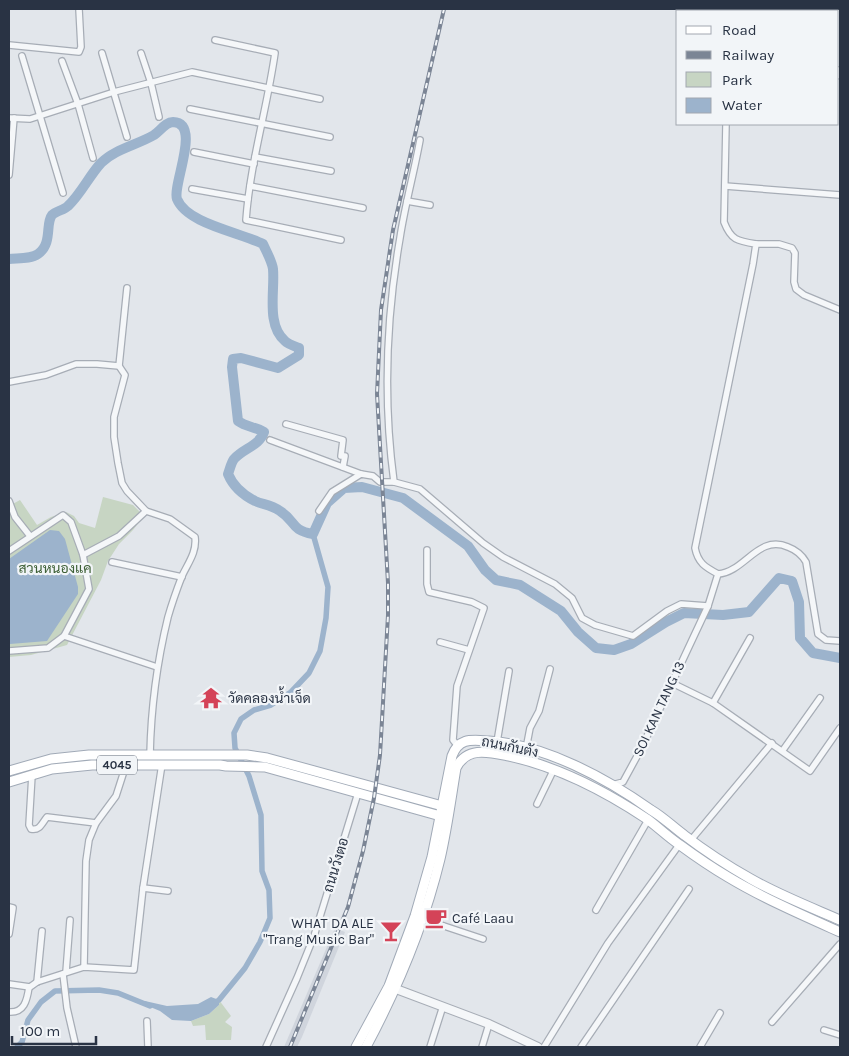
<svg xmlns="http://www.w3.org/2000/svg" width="849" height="1056" font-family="Karla,Sarabun,sans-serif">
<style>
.built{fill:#d0d5dd}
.green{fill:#c7d5c3}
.water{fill:#9cb3cc}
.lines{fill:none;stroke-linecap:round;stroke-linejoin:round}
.canal{stroke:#9cb3cc;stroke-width:5.5}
.river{stroke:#9cb3cc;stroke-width:10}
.minor-casing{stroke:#a7adb6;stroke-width:8}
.tertiary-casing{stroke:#a7adb6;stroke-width:10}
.primary-casing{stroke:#a1aab7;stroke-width:11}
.minor{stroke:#f5f7f9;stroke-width:5.5}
.tertiary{stroke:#f5f7f9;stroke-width:8}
.primary{stroke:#fff;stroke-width:9}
.rail-casing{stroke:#7b8595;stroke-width:4}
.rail{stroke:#f2f5f8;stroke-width:2;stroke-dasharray:5.5;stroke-linecap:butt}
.labels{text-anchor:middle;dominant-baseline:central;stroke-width:4.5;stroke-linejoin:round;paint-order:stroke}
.shield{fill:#f2f5f8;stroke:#656d7a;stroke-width:1}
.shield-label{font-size:12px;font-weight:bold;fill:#293344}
.park-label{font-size:14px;fill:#3e6036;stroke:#f2f5f8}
.poi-label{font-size:14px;fill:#293344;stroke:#f2f5f8;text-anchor:start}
.street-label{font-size:14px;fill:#293344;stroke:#f2f5f8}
</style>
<rect width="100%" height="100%" fill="#e2e6eb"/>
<polygon class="built" points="335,928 345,932 302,1037 297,1047 284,1047"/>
<g class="green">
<polygon points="103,497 133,505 144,516 133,530 119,544 108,561 101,580 67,645 31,655 9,657 9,506 20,500 37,525 51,517 66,512 74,516 79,523 95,528"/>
<polygon points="219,1000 231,1016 225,1022 232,1027 231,1040 206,1040 205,1025 193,1026 191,1021 209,1014 219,1005"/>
</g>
<g class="water">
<polygon points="50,530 59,531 65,539 78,587 78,594 47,641 10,644 9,644 9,559"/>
<polygon points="211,997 219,1000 219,1005 209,1014 191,1021 172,1020 160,1011 143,1004 145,1001 167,1006 198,1004"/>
</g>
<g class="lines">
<g class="canal">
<polyline points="214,1003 219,1000 245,968 260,942 270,918 269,890 262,871 261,815 249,776 235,748 234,733 241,719 254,710 271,705 291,692 309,673 320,651 326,618 328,587 313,534"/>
<polyline points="17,1047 22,1042 28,1020 41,1002 55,991 99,990 118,993 150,1006"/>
</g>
<path class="river" d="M 9,259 C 18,258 31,259 38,254 C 53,243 45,224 52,215 C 56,211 64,210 68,206 C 81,194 89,176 101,163 C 115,149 137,145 154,135 C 160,131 166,122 173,122 C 202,123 172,185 177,199 C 187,224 240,232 263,244 C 266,251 272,261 273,269 C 275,291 266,325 285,341 C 288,344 294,346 299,348 L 299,355 L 278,368 L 241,358 L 233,359 L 232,367 L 238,421 C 246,427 256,427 264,432 C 259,446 244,448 234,459 C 231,463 230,469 228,474 C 233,486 243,495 255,501 C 264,505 270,504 280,511 C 296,521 290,530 313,534 L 327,503 L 344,488 L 362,487 L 403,498 L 468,546 L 485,570 L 496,580 L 520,585 L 561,611 L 578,632 L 596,648 L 614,650 L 631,644 L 666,622 L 684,613 L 723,615 L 749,612 L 779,578 L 792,581 L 799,602 L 800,638 L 813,653 L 840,658"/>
<g class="minor-casing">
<g id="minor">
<polyline points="794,11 795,9"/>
<path d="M 215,40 L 275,53 C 267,109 250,164 246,220 L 341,240"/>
<polyline points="9,45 79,52 81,47 79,9"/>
<polyline points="102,53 127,137"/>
<polyline points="141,53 151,83 159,117"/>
<polyline points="22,56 63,193"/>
<polyline points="62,61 78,104 93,158"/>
<polyline points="838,70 840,76"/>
<polyline points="190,109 330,137"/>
<polyline points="9,118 30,119 114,92 192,72 320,99"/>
<path d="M 420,140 C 414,173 405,205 400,238 C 386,319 383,400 394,482 L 420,489 L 483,543 L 503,557 L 555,584 L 572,598 L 582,618 L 595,625 L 633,636 L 667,611 L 681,604 L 708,606"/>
<polyline points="194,152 254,164"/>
<polyline points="255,157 331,171"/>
<polyline points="9,175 14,118"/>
<polyline points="250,186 363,208"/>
<polyline points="725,186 840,195"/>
<polyline points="192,189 248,199"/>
<polyline points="407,201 430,205"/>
<polyline points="756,244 779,244 792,248 795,253 794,282 796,289 804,295 840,310"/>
<polyline points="119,366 127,288"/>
<path d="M 9,382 L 46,375 L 76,364 L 97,364 L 119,366 L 125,375 L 114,417 L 114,437 L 118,463 L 122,483 L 127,491 L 146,511 L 170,519 L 195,537 C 197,552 188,563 182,576 C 177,589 172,603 168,617 C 157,662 151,708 150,755"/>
<polyline points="286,424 343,440 341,456 345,456 343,467"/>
<polyline points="270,440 361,474"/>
<polyline points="9,501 15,517 30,536"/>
<polyline points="319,511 332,492 361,474 373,476 380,482 394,482"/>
<polyline points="427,550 427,584 429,592 472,602 484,608 457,686 453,740 457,745"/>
<polyline points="9,551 63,515 71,522 83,555 89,589 64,636 48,648 9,651"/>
<polyline points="83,555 119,536 146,511"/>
<polyline points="112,562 182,577"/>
<path d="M 718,574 C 745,572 758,534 788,547 C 796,550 802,555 806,562 L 818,634 L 826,640 L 840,641"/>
<polyline points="64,636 157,667"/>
<polyline points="440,642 469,650"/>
<polyline points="672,683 713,703 810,771 840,728"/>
<polyline points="713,703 750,638"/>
<polyline points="497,742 509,671"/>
<polyline points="526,749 530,728 539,711 550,669"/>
<polyline points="783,750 820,698"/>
<path d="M 32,775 L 29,825 L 31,829 C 40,831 42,823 47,817 L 96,823"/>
<path d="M 612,785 L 623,782 L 641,749 L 708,606 L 718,574 C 705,567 698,563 695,548 L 753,264 L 756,244 C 737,241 731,240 724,222 L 726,124"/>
<polyline points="537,804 554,769"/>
<polyline points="691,840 772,743"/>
<polyline points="143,888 168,891"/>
<polyline points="9,907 13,908 9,934"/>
<polyline points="596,910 648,820"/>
<polyline points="423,919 483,939"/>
<polyline points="84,967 86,861 89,840 96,823 116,796 126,765"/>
<polyline points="66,972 70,920"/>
<polyline points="63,974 67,1008 76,1047"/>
<polyline points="37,982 42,931"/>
<polyline points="9,984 30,987 37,982 84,967 134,970 143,888 162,764"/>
<path d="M 9,1012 C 24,1013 27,1001 29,987"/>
<polyline points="147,1021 148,1047"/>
<polyline points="772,1022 840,944"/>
<polyline points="824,1030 840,1035"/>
<polyline points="266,1047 297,978 314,936 358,793"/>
<polyline points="430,1047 443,1006"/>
<polyline points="482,1047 489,1024"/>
<polyline points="544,1047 608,943 679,845"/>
<polyline points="581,1047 689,889"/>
<polyline points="700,1047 720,1013"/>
</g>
</g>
<g class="tertiary-casing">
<polyline id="tertiary" points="396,989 489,1024 538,1047"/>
</g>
<g class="primary-casing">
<g id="primary">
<polyline points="9,771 51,759 89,755 247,755 267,758 446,807"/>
<polyline points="9,782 52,769 92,765 220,765 226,766 265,767 444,817"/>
<path d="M 356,1047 L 389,986 L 415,916 L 432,857 L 452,756 C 459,737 472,740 489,741 C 545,745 606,778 651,810 C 663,817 673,827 684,835 C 705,851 728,866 751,879 C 779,895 810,907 840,920"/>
<path d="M 366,1047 C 398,987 424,925 440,859 C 447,829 451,798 456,768 C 467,746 489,752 509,756 C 559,767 605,791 647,819 C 658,827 668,837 680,845 C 695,856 711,867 728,877 C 763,898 802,915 840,932"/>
</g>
</g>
<use href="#minor" class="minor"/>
<use href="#tertiary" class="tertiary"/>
<use href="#primary" class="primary"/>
<g class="rail-casing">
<polyline id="rail" points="290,1047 348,907 363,851 374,798 380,755 388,615 388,583 377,394 381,310 393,230 444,9"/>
</g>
<use href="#rail" class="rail"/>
</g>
<defs>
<g id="temple-bare" transform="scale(1.725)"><path d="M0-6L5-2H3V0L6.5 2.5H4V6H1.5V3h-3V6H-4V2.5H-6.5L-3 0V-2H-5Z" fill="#d44358" stroke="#f2f5f8" stroke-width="2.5" paint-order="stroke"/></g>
<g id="cafe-bare" transform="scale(1.725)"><path d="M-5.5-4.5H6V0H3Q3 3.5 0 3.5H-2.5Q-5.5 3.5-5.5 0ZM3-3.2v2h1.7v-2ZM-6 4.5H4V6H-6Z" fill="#d44358" stroke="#f2f5f8" stroke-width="2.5" paint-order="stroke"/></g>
<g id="bar-bare" transform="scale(1.725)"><path d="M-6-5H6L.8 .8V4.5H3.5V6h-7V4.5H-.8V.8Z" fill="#d44358" stroke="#f2f5f8" stroke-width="2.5" paint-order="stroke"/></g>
</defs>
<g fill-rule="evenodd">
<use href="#temple-bare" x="211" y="698"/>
<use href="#cafe-bare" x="436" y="918"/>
<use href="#bar-bare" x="391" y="931"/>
</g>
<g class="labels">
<rect class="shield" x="97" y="755.5" width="40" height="19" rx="4"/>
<g class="shield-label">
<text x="117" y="765">4045</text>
</g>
<g class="park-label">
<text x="55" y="568">สวนหนองแค</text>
</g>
<g class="poi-label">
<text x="228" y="698">วัดคลองน้ำเจ็ด</text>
<text x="452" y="918">Café Laau</text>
<text x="374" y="923" text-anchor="end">WHAT DA ALE<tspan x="374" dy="16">"Trang Music Bar"</tspan></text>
</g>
<g class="street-label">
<text transform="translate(659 709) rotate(-65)">SOI KAN TANG 13</text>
<text transform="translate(510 747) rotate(12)">ถนนกันตัง</text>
<text transform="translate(336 865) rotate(-73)">ถนนวังตอ</text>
</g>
</g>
<rect width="849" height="1056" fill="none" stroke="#293344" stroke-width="20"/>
<rect x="676" y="10" width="162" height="115" fill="#f2f5f8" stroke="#a2a7b0"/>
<rect x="686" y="26" width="25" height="8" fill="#ffffff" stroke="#a2a7b0"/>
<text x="722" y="35" font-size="15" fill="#293344">Road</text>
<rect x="686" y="51" width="25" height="8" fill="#7b8595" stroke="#a2a7b0"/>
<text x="722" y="60" font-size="15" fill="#293344">Railway</text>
<rect x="686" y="72" width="25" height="15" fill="#c7d5c3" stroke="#a2a7b0"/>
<text x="722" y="85" font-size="15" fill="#293344">Park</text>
<rect x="686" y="98" width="25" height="15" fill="#9cb3cc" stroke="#a2a7b0"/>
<text x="722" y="110" font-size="15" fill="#293344">Water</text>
<path d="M12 1036v8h84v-8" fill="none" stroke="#293344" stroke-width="2.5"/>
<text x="20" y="1036" font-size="15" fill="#293344" stroke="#f2f5f8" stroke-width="4" paint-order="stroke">100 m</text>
</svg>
